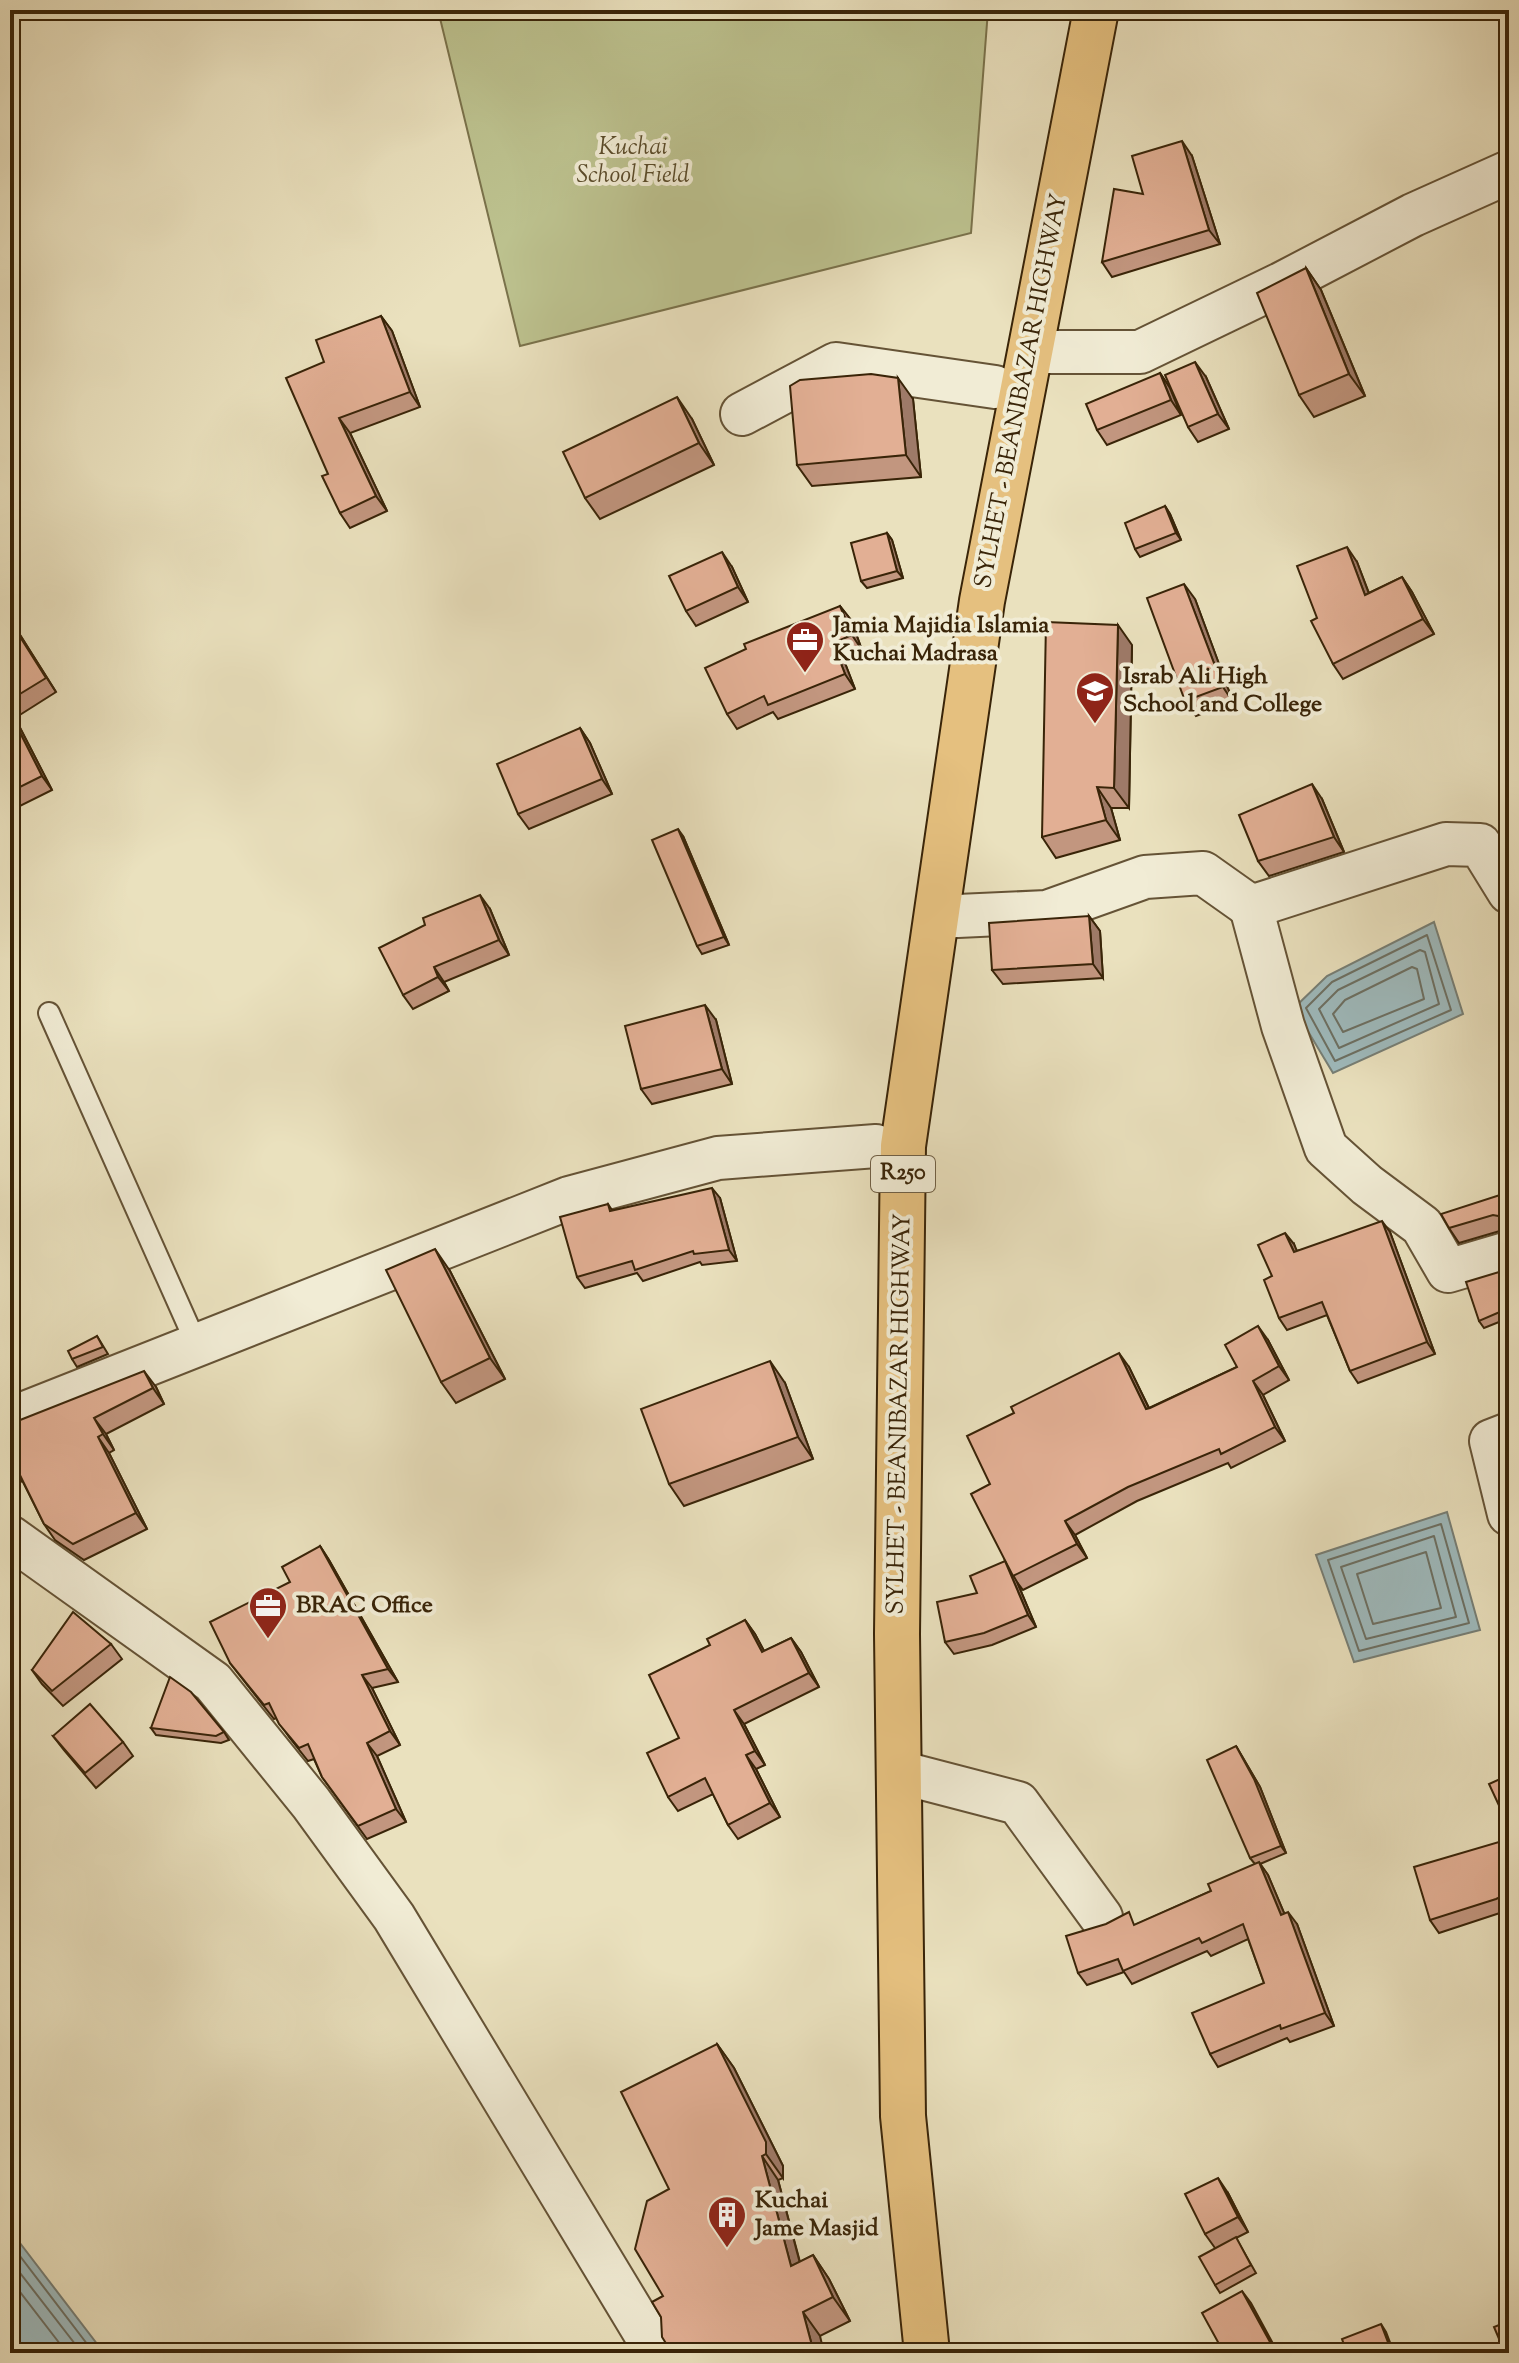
<svg xmlns="http://www.w3.org/2000/svg" width="1519" height="2363" font-family="'Sorts Mill Goudy',serif">
<style>
.green{fill:#bcc18e;stroke:#7a724b;stroke-width:2}
.water{fill:#9ebabd;stroke:#767e75;stroke-width:2}
.lines{fill:none;stroke-linecap:round;stroke-linejoin:round}
.shore{stroke:#6c6f62;stroke-width:2}
.service-casing{stroke:#655336;stroke-width:24}
.minor-casing{stroke:#655336;stroke-width:46}
.primary-casing{stroke:#392408;stroke-width:48}
.service{stroke:#f1ecd5;stroke-width:20}
.minor{stroke:#f1ecd5;stroke-width:42}
.primary{stroke:#e5c07f;stroke-width:44}
.wall{fill:#c2967f;stroke:#392408;stroke-width:2}
.shaded-wall{fill:#9e7a68;stroke:#392408;stroke-width:2}
.building{fill:#e2af94;stroke:#392408;stroke-width:2}
.labels{text-anchor:middle;dominant-baseline:central;stroke-width:8;stroke-linejoin:round;paint-order:stroke}
.shield{fill:#f1ecd5;stroke:#706046;stroke-width:2}
.shield-label{font-size:22px;font-weight:bold;fill:#392408}
.park-label{font-size:24px;font-style:italic;fill:#5a4b2a;stroke:#f1ecd5}
.street-label{font-size:24px;fill:#392408;stroke:#f1ecd5}
.poi-label{font-size:24px;font-weight:bold;fill:#392408;stroke:#f1ecd5;text-anchor:start}
</style>
<rect width="100%" height="100%" fill="#eae1be"/>
<filter id="stains"><feTurbulence type="fractalNoise" baseFrequency=".0025" numOctaves="4"/><feColorMatrix values="0 0 0 0 .2 0 0 0 0 .09 0 0 0 0 .02 0 0 0 .5 -.17"/></filter>
<radialGradient id="worn" r=".72"><stop offset=".6" stop-color="#630" stop-opacity="0"/><stop offset="1" stop-color="#630" stop-opacity=".3"/></radialGradient>
<polygon class="green" points="438,10 988,10 971,233 520,346"/>
<g class="water">
<polygon points="1434,922 1463,1014 1333,1073 1294,1008 1327,976"/>
<polygon points="1447,1512 1480,1630 1354,1662 1316,1555"/>
<polygon points="10,2230 104,2353 10,2353"/>
</g>
<g class="lines">
<g class="shore">
<polygon points="1427,935 1451,1010 1335,1061 1306,1008 1332,982"/>
<polygon points="1420,950 1425,952 1439,1004 1339,1048 1319,1009 1338,990"/>
<polygon points="1412,967 1417,969 1424,999 1343,1032 1333,1014 1345,1000"/>
<polygon points="1441,1524 1469,1623 1359,1651 1328,1560"/>
<polygon points="1434,1536 1456,1617 1366,1639 1341,1567"/>
<polygon points="1426,1552 1441,1608 1373,1624 1357,1574"/>
<polyline points="10,2243 94,2353"/>
<polyline points="10,2260 82,2353"/>
<polyline points="10,2279 67,2353"/>
</g>
<g class="service-casing">
<polyline id="service" points="49,1013 196,1343"/>
</g>
<g class="minor-casing">
<g id="minor">
<polyline points="1030,352 1140,352 1281,284 1413,215 1509,172"/>
<polyline points="742,414 836,364 995,387"/>
<polyline points="1251,907 1283,1026 1326,1148 1367,1185 1422,1226 1448,1271 1509,1253"/>
<polyline points="936,917 1047,912 1145,877 1203,873 1251,907 1446,844 1480,845 1509,892"/>
<polyline points="10,1419 569,1198 718,1158 876,1146"/>
<polyline points="1509,1434 1491,1441 1509,1514"/>
<polyline points="10,1537 213,1682 311,1803 394,1917 657,2353"/>
<polyline points="899,1772 1018,1803 1101,1917"/>
</g>
</g>
<g class="primary-casing">
<polyline id="primary" points="927,2353 903,2116 897,1634 903,1146 982,601 1096,10"/>
</g>
<use href="#service" class="service"/>
<use href="#minor" class="minor"/>
<use href="#primary" class="primary"/>
</g>
<g class="wall">
<polygon points="1192,156 1220,244 1112,277 1102,262"/>
<polygon points="1306,268 1321,290 1365,396 1314,417 1299,395"/>
<polygon points="381,316 392,331 420,407 350,433 387,511 350,528 340,513 328,474 324,362"/>
<polygon points="1160,373 1170,388 1181,415 1107,445 1097,430"/>
<polygon points="1206,377 1229,429 1198,442 1188,427"/>
<polygon points="913,399 921,477 812,486 797,465"/>
<polygon points="692,419 714,465 600,519 585,498"/>
<polygon points="1165,506 1170,514 1181,540 1140,557 1135,549"/>
<polygon points="887,533 892,540 903,578 867,588 861,581"/>
<polygon points="1357,562 1369,593 1402,577 1412,592 1434,634 1343,679 1333,664 1317,618"/>
<polygon points="732,567 748,602 696,626 686,611"/>
<polygon points="1195,599 1233,702 1196,716 1185,701"/>
<polygon points="840,606 851,620 862,650 843,658 855,689 778,719 773,712 737,729 727,714"/>
<polygon points="10,619 56,692 15,718 52,790 10,811"/>
<polygon points="1132,645 1129,808 1111,808 1120,840 1056,858 1042,837"/>
<polygon points="580,728 590,743 612,794 529,829 518,814"/>
<polygon points="1322,799 1344,852 1269,876 1258,861"/>
<polygon points="683,836 729,945 702,954 697,946"/>
<polygon points="490,909 509,955 444,982 449,991 413,1009 403,995"/>
<polygon points="1089,916 1100,931 1103,978 1003,984 992,970"/>
<polygon points="716,1020 732,1084 652,1104 641,1089"/>
<polygon points="1503,1194 1509,1203 1509,1231 1503,1230 1459,1243 1449,1228"/>
<polygon points="720,1198 737,1261 702,1265 700,1262 643,1281 637,1273 585,1288 577,1277 608,1204 612,1210"/>
<polygon points="1390,1232 1435,1354 1358,1383 1350,1371 1327,1315 1287,1330 1279,1318 1272,1276 1294,1244 1296,1251"/>
<polygon points="1509,1269 1509,1318 1484,1328 1479,1321"/>
<polygon points="450,1271 505,1379 456,1403 441,1382"/>
<polygon points="97,1336 108,1354 77,1367 72,1359"/>
<polygon points="1268,1340 1289,1380 1263,1395 1285,1441 1231,1468 1228,1463 1137,1501 1075,1535 1087,1558 1023,1590 1017,1582 1036,1627 992,1645 954,1654 945,1642 977,1593 1005,1561 990,1484 1129,1367 1149,1408 1237,1367"/>
<polygon points="785,1383 813,1459 684,1506 669,1484"/>
<polygon points="156,1387 164,1404 106,1434 114,1450 109,1453 147,1529 84,1560 55,1540 44,1524 22,1480 10,1494 10,1424"/>
<polygon points="320,1546 329,1560 398,1682 372,1688 400,1745 377,1756 406,1822 367,1839 322,1777 314,1759 308,1761 289,1737 276,1718 274,1719 230,1663 290,1582"/>
<polygon points="745,1620 755,1634 764,1651 791,1638 801,1652 819,1687 744,1724 765,1765 756,1769 780,1817 738,1839 728,1825 713,1794 678,1811 668,1797 679,1738 710,1645"/>
<polygon points="111,1644 122,1659 63,1706 42,1684 32,1670"/>
<polygon points="151,1728 224,1732 229,1740 221,1743 156,1735"/>
<polygon points="53,1736 123,1742 133,1756 96,1788 64,1750"/>
<polygon points="1236,1746 1260,1787 1286,1853 1260,1864 1268,1875 1284,1913 1297,1924 1334,2026 1290,2042 1287,2038 1218,2067 1210,2054 1264,1983 1248,1939 1211,1956 1207,1951 1132,1984 1124,1972 1087,1985 1078,1973 1137,1924 1211,1891 1255,1864 1250,1858"/>
<polygon points="1509,1839 1509,1910 1439,1933 1430,1920"/>
<polygon points="717,2044 734,2068 783,2166 783,2178 778,2180 800,2262 813,2255 829,2279 850,2321 820,2336 663,2296 669,2189"/>
<polygon points="1228,2193 1248,2232 1236,2238 1256,2273 1220,2293 1215,2285 1215,2248 1205,2234"/>
</g>
<g class="shaded-wall">
<polygon points="1182,141 1192,156 1220,244 1209,230"/>
<polygon points="1306,268 1321,290 1365,396 1349,374"/>
<polygon points="381,316 392,331 420,407 410,392"/>
<polygon points="1195,362 1206,377 1229,429 1218,414"/>
<polygon points="1160,373 1170,388 1181,415 1171,400"/>
<polygon points="898,378 913,399 921,477 906,455"/>
<polygon points="677,397 692,419 714,465 699,443"/>
<polygon points="339,418 350,433 387,511 376,496"/>
<polygon points="1165,506 1170,514 1181,540 1176,533"/>
<polygon points="887,533 892,540 903,578 897,571"/>
<polygon points="1347,547 1357,562 1375,610 1365,595"/>
<polygon points="722,552 732,567 748,602 738,587"/>
<polygon points="1402,577 1412,592 1434,634 1423,619"/>
<polygon points="1184,584 1195,599 1233,702 1223,687"/>
<polygon points="840,606 851,620 862,650 852,635"/>
<polygon points="10,619 56,692 10,621"/>
<polygon points="1118,625 1132,645 1129,808 1114,788"/>
<polygon points="833,643 843,658 855,689 845,674"/>
<polygon points="10,710 15,718 52,790 42,776 10,713"/>
<polygon points="580,728 590,743 612,794 602,779"/>
<polygon points="1312,784 1322,799 1344,852 1334,837"/>
<polygon points="1097,787 1111,808 1120,840 1106,820"/>
<polygon points="678,829 683,836 729,945 724,937"/>
<polygon points="480,895 490,909 509,955 499,940"/>
<polygon points="1089,916 1100,931 1103,978 1093,964"/>
<polygon points="434,967 444,982 449,991 438,977"/>
<polygon points="705,1005 716,1020 732,1084 722,1069"/>
<polygon points="712,1188 720,1198 737,1261 729,1250"/>
<polygon points="1382,1221 1390,1232 1435,1354 1427,1342"/>
<polygon points="1285,1233 1294,1244 1302,1263 1294,1252"/>
<polygon points="435,1249 450,1271 505,1379 490,1358"/>
<polygon points="1258,1326 1268,1340 1289,1380 1279,1366"/>
<polygon points="1119,1353 1129,1367 1156,1423 1146,1409"/>
<polygon points="770,1361 785,1383 813,1459 798,1437"/>
<polygon points="144,1371 156,1387 164,1404 153,1388"/>
<polygon points="1253,1381 1263,1395 1285,1441 1275,1427"/>
<polygon points="94,1418 106,1434 114,1450 103,1434"/>
<polygon points="98,1437 109,1453 147,1529 136,1513"/>
<polygon points="13,1461 25,1477 10,1494 10,1465"/>
<polygon points="1065,1521 1075,1535 1087,1558 1077,1544"/>
<polygon points="320,1546 329,1560 398,1682 388,1669"/>
<polygon points="1005,1561 1017,1582 1036,1627 1028,1615"/>
<polygon points="745,1620 755,1634 772,1666 762,1652"/>
<polygon points="791,1638 801,1652 819,1687 809,1673"/>
<polygon points="362,1675 372,1688 400,1745 390,1731"/>
<polygon points="734,1710 744,1724 765,1765 755,1751"/>
<polygon points="367,1743 377,1756 406,1822 396,1809"/>
<polygon points="1236,1746 1260,1787 1286,1853 1281,1846"/>
<polygon points="746,1755 756,1769 780,1817 770,1803"/>
<polygon points="1259,1862 1268,1875 1290,1927 1281,1915"/>
<polygon points="1288,1912 1297,1924 1334,2026 1325,2013"/>
<polygon points="717,2044 734,2068 783,2166 783,2178 766,2154"/>
<polygon points="762,2156 778,2180 807,2290 791,2266"/>
<polygon points="1218,2178 1228,2193 1248,2232 1238,2217"/>
<polygon points="813,2255 829,2279 850,2321 833,2297"/>
<polygon points="1242,2291 1251,2303 1278,2353 1276,2353"/>
<polygon points="803,2312 820,2336 824,2353 814,2353"/>
<polygon points="1381,2324 1386,2332 1394,2353 1392,2353"/>
</g>
<g class="building">
<polygon points="1182,141 1209,230 1102,262 1114,189 1143,194 1132,156"/>
<polygon points="1306,268 1349,374 1299,395 1257,293"/>
<polygon points="381,316 410,392 339,418 376,496 340,513 322,476 328,474 286,378 324,362 316,340"/>
<polygon points="1195,362 1218,414 1188,427 1165,375"/>
<polygon points="1160,373 1171,400 1097,430 1086,404"/>
<polygon points="871,374 898,378 906,455 797,465 790,386 800,380"/>
<polygon points="677,397 699,443 585,498 563,452"/>
<polygon points="1165,506 1176,533 1135,549 1125,523"/>
<polygon points="887,533 897,571 861,581 851,543"/>
<polygon points="1347,547 1365,595 1402,577 1423,619 1333,664 1311,621 1317,618 1297,566"/>
<polygon points="722,552 738,587 686,611 669,576"/>
<polygon points="1184,584 1223,687 1185,701 1147,598"/>
<polygon points="840,606 852,635 833,643 845,674 768,705 764,696 727,714 705,668 746,649 744,644"/>
<polygon points="10,621 46,678 10,700"/>
<polygon points="1046,622 1118,625 1114,788 1097,787 1106,820 1042,837"/>
<polygon points="10,713 42,776 10,792"/>
<polygon points="580,728 602,779 518,814 497,764"/>
<polygon points="1312,784 1334,837 1258,861 1239,815"/>
<polygon points="678,829 724,937 697,946 652,840"/>
<polygon points="480,895 499,940 434,967 438,977 403,995 379,948 425,925 423,918"/>
<polygon points="1089,916 1093,964 992,970 989,923"/>
<polygon points="705,1005 722,1069 641,1089 625,1026"/>
<polygon points="712,1188 729,1250 694,1254 693,1251 635,1270 632,1261 577,1277 560,1217 608,1204 610,1211"/>
<polygon points="1503,1194 1509,1212 1509,1218 1493,1215 1449,1228 1441,1214"/>
<polygon points="1382,1221 1427,1342 1350,1371 1322,1302 1279,1318 1264,1280 1272,1276 1258,1245 1285,1233 1294,1252"/>
<polygon points="435,1249 490,1358 441,1382 386,1270"/>
<polygon points="1509,1269 1509,1308 1479,1321 1466,1282"/>
<polygon points="1258,1326 1279,1366 1253,1381 1275,1427 1221,1454 1219,1449 1128,1487 1065,1521 1077,1544 1013,1576 971,1494 990,1484 967,1436 1014,1413 1011,1407 1119,1353 1146,1409 1150,1408 1237,1367 1225,1345"/>
<polygon points="97,1336 103,1347 72,1359 68,1351"/>
<polygon points="770,1361 798,1437 669,1484 641,1409"/>
<polygon points="144,1371 153,1388 94,1418 103,1434 98,1437 136,1513 73,1544 44,1524 13,1461 10,1465 10,1424"/>
<polygon points="320,1546 388,1669 362,1675 390,1731 367,1743 396,1809 358,1826 322,1777 308,1744 299,1748 279,1724 269,1703 264,1705 230,1663 210,1622 290,1582 282,1567"/>
<polygon points="1005,1561 1028,1615 984,1633 945,1642 937,1602 977,1593 970,1576"/>
<polygon points="73,1612 111,1644 52,1691 32,1670"/>
<polygon points="745,1620 762,1652 791,1638 809,1673 734,1710 755,1751 746,1755 770,1803 728,1825 705,1778 668,1797 647,1753 679,1738 649,1675 710,1645 707,1639"/>
<polygon points="170,1677 191,1692 224,1732 216,1736 151,1728"/>
<polygon points="90,1704 123,1742 85,1773 53,1736"/>
<polygon points="1236,1746 1254,1779 1281,1846 1250,1858 1207,1760"/>
<polygon points="1509,1775 1509,1827 1489,1784"/>
<polygon points="1509,1839 1509,1893 1496,1899 1430,1920 1414,1867"/>
<polygon points="1259,1862 1281,1915 1288,1912 1325,2013 1281,2029 1280,2025 1210,2054 1192,2013 1264,1983 1243,1924 1202,1943 1199,1938 1123,1971 1118,1959 1078,1973 1066,1936 1106,1924 1129,1912 1134,1925 1211,1891 1208,1884"/>
<polygon points="717,2044 766,2142 766,2154 762,2156 791,2266 813,2255 833,2297 803,2312 814,2353 672,2353 662,2337 661,2317 652,2302 663,2296 635,2249 647,2201 669,2189 621,2092"/>
<polygon points="1218,2178 1238,2217 1205,2234 1185,2194"/>
<polygon points="1236,2237 1251,2265 1215,2285 1199,2257"/>
<polygon points="1242,2291 1276,2353 1224,2353 1202,2313"/>
<polygon points="1509,2321 1509,2353 1505,2353 1494,2327"/>
<polygon points="1381,2324 1392,2353 1347,2353 1342,2339"/>
</g>
<defs>
<g id="office-pin" transform="scale(2)"><path d="M0 17L-7.5 6A9.5 9.5 0 1 1 7.5 6Z" fill="#8f2418" stroke="#f1ecd5"/><path d="M-6-3h4V-5.5h4V-3h4V5H-6ZM-1-4.5V-3h2v-1.5ZM-6 0V1H6V0Z" fill="#fff"/></g>
<g id="school-pin" transform="scale(2)"><path d="M0 17L-7.5 6A9.5 9.5 0 1 1 7.5 6Z" fill="#8f2418" stroke="#f1ecd5"/><path d="M0-5L7-2L0 1L-7-2ZM-4 1L0 2.5L4 1V4Q0 6-4 4Z" fill="#fff"/></g>
<g id="building-pin" transform="scale(2)"><path d="M0 17L-7.5 6A9.5 9.5 0 1 1 7.5 6Z" fill="#8f2418" stroke="#f1ecd5"/><path d="M-4-6H4V6H1V3H-1V6H-4ZM-2.5-4.3h1.7v1.8h-1.7ZM.8-4.3h1.7v1.8H.8ZM-2.5-1h1.7V.8h-1.7ZM.8-1h1.7V.8H.8Z" fill="#fff"/></g>
</defs>
<g fill-rule="evenodd">
<use href="#office-pin" x="805" y="640"/>
<use href="#school-pin" x="1095" y="691"/>
<use href="#office-pin" x="268" y="1606"/>
<use href="#building-pin" x="727" y="2215"/>
</g>
<g class="labels">
<rect class="shield" x="871" y="1156" width="64" height="36" rx="6"/>
<g class="shield-label">
<text x="903" y="1174">R250</text>
</g>
<g class="park-label">
<text x="633" y="148">Kuchai<tspan x="633" dy="28">School Field</tspan></text>
</g>
<g class="street-label">
<text transform="translate(1022 391) rotate(-79)">SYLHET - BEANIBAZAR HIGHWAY</text>
<text transform="translate(900 1414) rotate(-89)">SYLHET - BEANIBAZAR HIGHWAY</text>
</g>
<g class="poi-label">
<text x="833" y="626">Jamia Majidia Islamia<tspan x="833" dy="28">Kuchai Madrasa</tspan></text>
<text x="1123" y="677">Israb Ali High<tspan x="1123" dy="28">School and College</tspan></text>
<text x="296" y="1606">BRAC Office</text>
<text x="755" y="2201">Kuchai<tspan x="755" dy="28">Jame Masjid</tspan></text>
</g>
</g>
<rect width="1519" height="2363" fill="none" stroke="#eae1be" stroke-width="40"/>
<rect x="12" y="12" width="1495" height="2339" fill="none" stroke="#392408" stroke-width="4"/>
<rect x="20" y="20" width="1479" height="2323" fill="none" stroke="#392408" stroke-width="2"/>
<rect width="100%" height="100%" filter="url(#stains)"/>
<rect width="100%" height="100%" fill="url(#worn)"/>
</svg>
